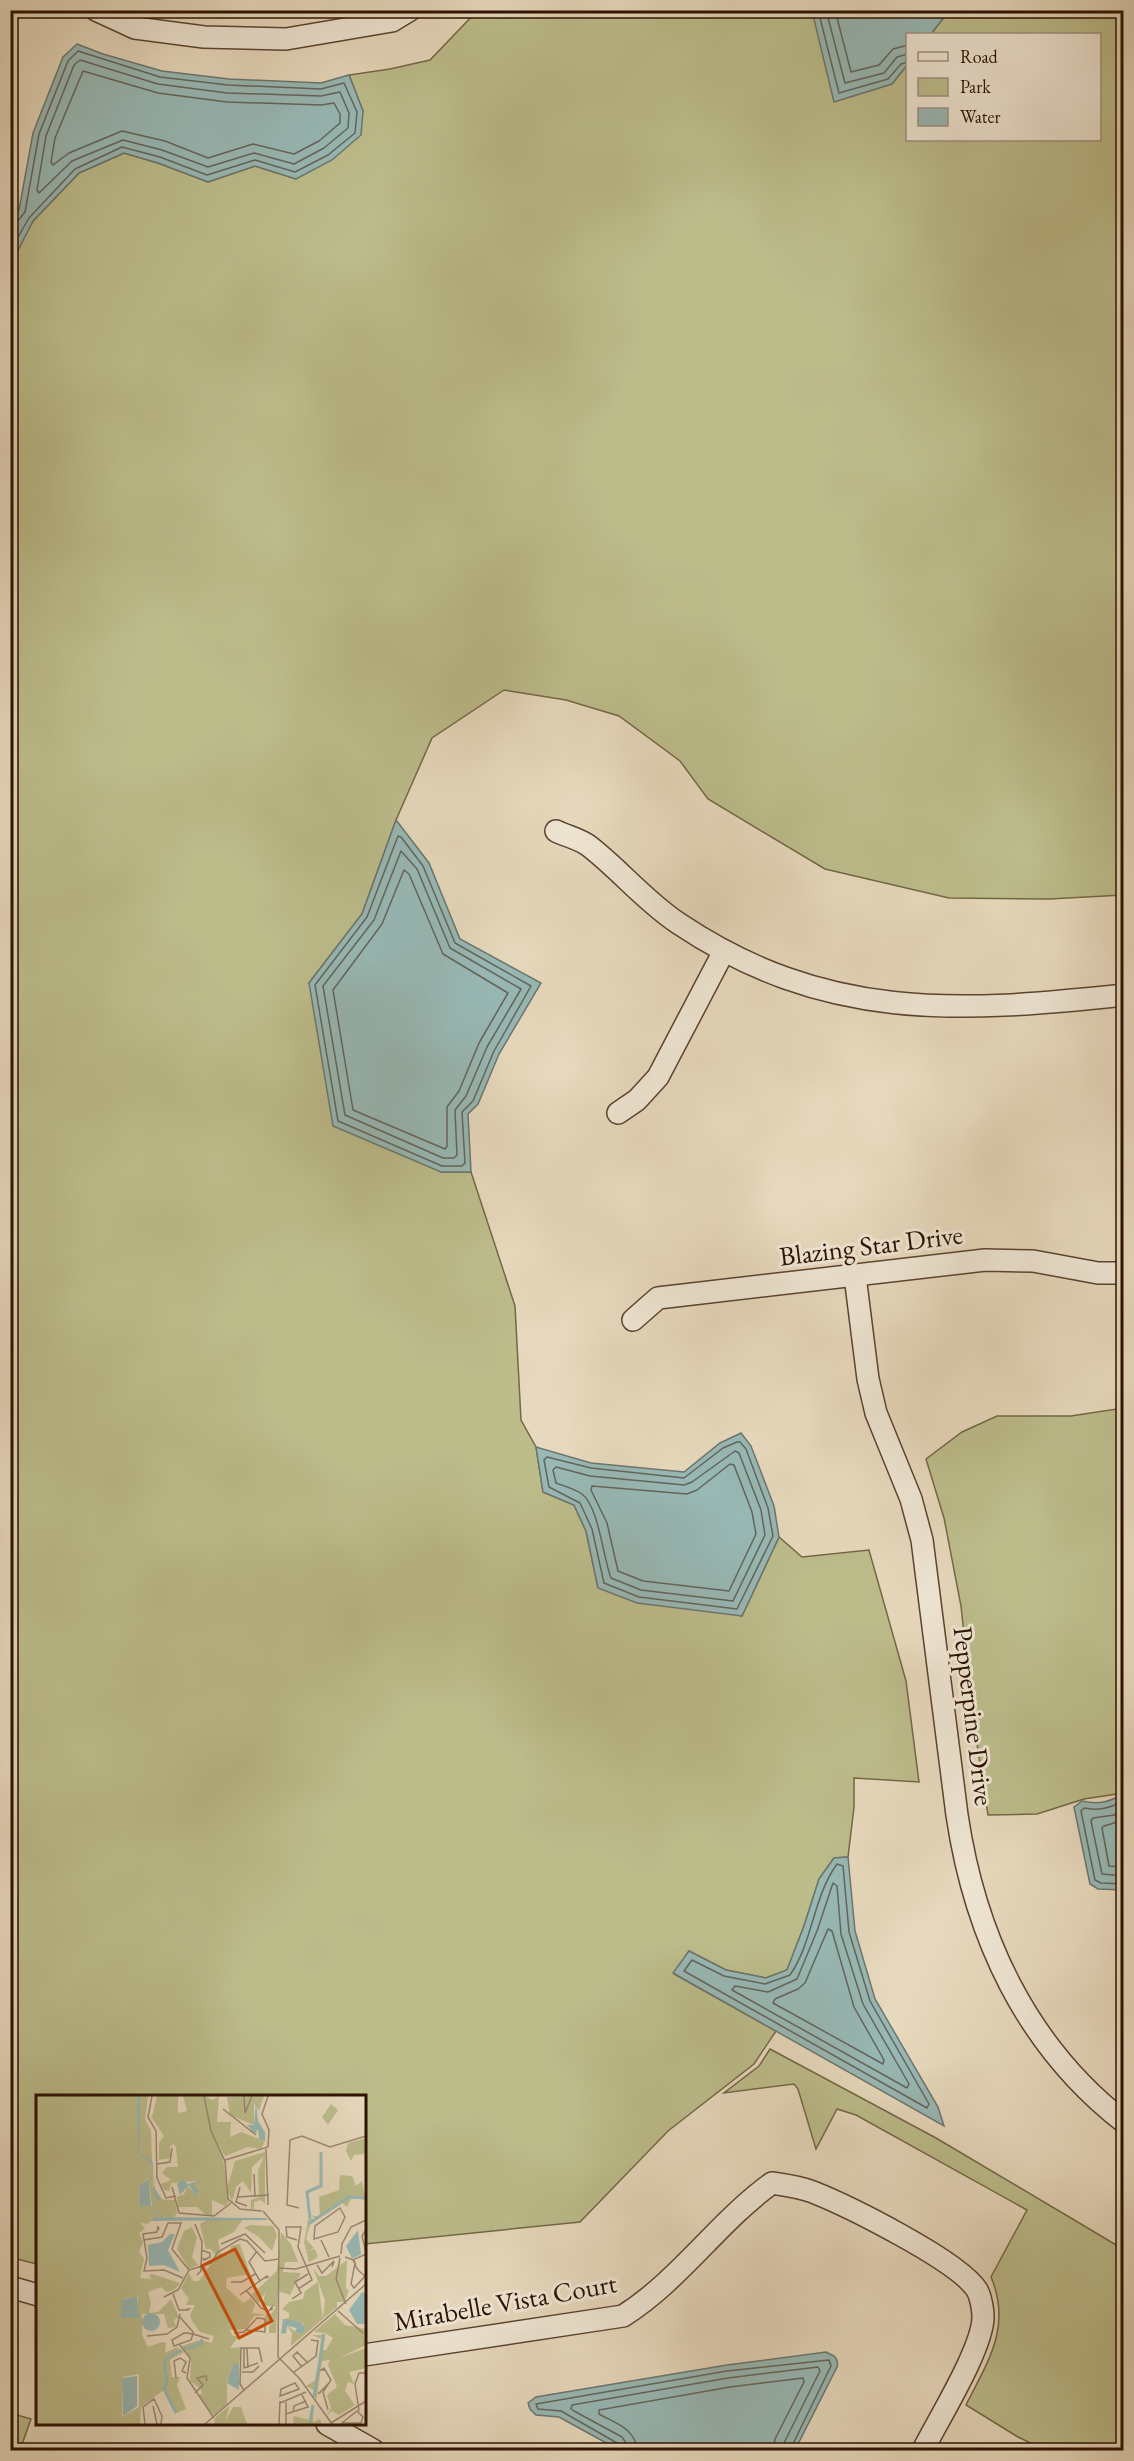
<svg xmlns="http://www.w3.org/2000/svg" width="1134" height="2461" font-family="'EB Garamond',serif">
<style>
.green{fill:#bdbd8c;stroke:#746746;stroke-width:1.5}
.water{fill:#98b9b6;stroke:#6c766e;stroke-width:1.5}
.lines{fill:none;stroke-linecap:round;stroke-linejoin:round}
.shore{stroke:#62655c;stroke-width:1.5}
.minor-casing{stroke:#5a4330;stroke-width:24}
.minor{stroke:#efe6d4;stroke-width:21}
.labels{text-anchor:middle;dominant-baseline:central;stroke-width:6;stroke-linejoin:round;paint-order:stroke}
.street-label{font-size:27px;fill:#2b1101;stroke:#efe6d4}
.inset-river{fill:none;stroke:#98b9b6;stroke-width:3}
.inset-road{fill:none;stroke:#9c8972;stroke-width:1.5}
.view{fill:#cc4e0a;fill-opacity:0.15;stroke:#cc4e0a;stroke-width:3}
.inset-edge{fill:none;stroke:#2b1101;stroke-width:3}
</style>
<rect width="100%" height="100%" fill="#e7d9bd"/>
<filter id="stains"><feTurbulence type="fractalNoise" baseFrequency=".00333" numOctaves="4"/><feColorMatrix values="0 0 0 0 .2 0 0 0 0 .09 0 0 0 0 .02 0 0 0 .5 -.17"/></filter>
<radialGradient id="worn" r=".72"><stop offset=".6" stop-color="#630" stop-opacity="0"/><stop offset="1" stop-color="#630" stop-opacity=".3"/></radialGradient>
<g class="green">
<polygon points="477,11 812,11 892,84 907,65 908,140 1100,140 1100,34 931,34 949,11 1123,11 1123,895 1049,899 949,898 825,869 708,799 680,761 619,716 566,700 504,690 432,738 396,820 362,914 309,983 441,1172 471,1172 515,1306 521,1420 536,1447 543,1492 574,1505 586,1531 598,1587 742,1616 779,1537 802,1557 869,1550 906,1681 919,1782 854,1778 854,1807 848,1857 834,1858 819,1879 804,1926 787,1970 766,1978 726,1970 689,1951 674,1974 776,2031 754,2064 668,2131 580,2222 365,2244 364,2096 38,2096 37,2264 13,2258 10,2251 10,264 33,221 79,173 124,153 158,163 208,182 255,166 296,179 363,111 349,75 390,69 430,60"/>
<polygon points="1123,1408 1123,1790 1117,1794 1084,1799 1037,1814 988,1815 973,1718 961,1606 944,1518 926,1459 962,1432 997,1416 1071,1416"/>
<path d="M 770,2049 L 936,2138 L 1123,2249 L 1123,2450 L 1045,2450 L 1018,2437 L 966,2405 C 988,2361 1012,2327 991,2277 L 1027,2210 L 856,2115 L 837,2109 L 816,2149 L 798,2089 L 794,2084 L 724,2093 L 759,2066 Z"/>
<polygon points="10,2413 31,2419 20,2450 11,2450"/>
</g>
<g class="water">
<polygon points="812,11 812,10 949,11 931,34 908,34 907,65 892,84 834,102"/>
<polygon points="77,44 103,54 162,71 229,79 321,83 349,75 363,111 361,135 332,160 296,179 255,166 208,182 158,163 124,153 79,173 33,221 11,264 11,221 19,210 33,133 63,57"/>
<polygon points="396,820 429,863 460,939 541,983 499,1054 478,1104 468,1114 471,1172 441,1172 333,1126 309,983 362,914"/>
<polygon points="741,1433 751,1446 774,1506 779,1537 742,1616 637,1603 598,1588 586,1531 574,1505 543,1492 536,1447 591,1463 684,1472 720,1443"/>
<path d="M 1123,1794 L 1123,1890 L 1098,1889 L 1090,1884 L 1074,1807 L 1082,1801 C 1099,1805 1109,1802 1123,1794 Z"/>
<polygon points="848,1857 855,1931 875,1999 938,2107 944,2126 673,1973 689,1951 726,1970 766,1978 787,1970 804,1926 819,1879 834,1858"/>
<path d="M 826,2352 C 835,2356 839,2358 837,2367 L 795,2450 L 619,2450 L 559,2417 L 536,2415 L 530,2409 L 528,2403 L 536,2397 L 727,2365 Z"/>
</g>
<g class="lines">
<g class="shore">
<polyline points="818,10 839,93 888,79 901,64 908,62"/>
<polyline points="826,10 845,83 884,73 897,57 908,54"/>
<polyline points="835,10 851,72 879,65 893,49 908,45"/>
<polygon points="80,60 158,84 227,93 321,96 340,92 349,113 348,128 324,148 294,164 254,153 208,167 162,150 123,140 72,161 39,193 37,190 46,136 74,65"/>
<polygon points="83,71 158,93 227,102 321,105 334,103 340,114 340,123 319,141 294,154 253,144 208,158 165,141 122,131 69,153 53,165 51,162 55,138"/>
<polyline points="10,224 17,222 25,212 39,134 68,61 78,51 160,77 228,85 321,89 344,83 357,112 355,133 328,155 295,172 255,160 207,175 160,157 122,147 75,169 29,218 10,251"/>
<polygon points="398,836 401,837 423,866 455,943 531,986 494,1051 473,1101 462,1112 465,1163 462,1166 442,1166 338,1121 315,985 367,917"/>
<polygon points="401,851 417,869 450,948 521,989 487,1047 466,1096 455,1110 457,1155 454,1158 443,1158 345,1115 323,986 374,920"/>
<polygon points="404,870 409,874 443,954 508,993 479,1043 459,1091 447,1107 447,1146 445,1149 353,1110 333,990 382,924"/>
<polygon points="737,1442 740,1442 746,1449 768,1508 773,1536 737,1609 639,1597 604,1583 592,1529 580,1503 549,1487 544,1460 547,1457 591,1468 684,1478 723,1448"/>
<path d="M 735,1451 L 739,1453 L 761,1510 L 765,1535 L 733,1601 L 641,1590 L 611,1578 C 603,1558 599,1507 582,1494 C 575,1489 564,1486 556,1483 L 553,1470 L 556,1467 L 590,1476 L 684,1485 L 692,1482 Z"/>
<polygon points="730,1464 734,1465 752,1512 756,1534 729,1591 643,1581 618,1571 607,1523 591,1490 592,1486 687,1494 697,1490"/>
<path d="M 1124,1801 C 1110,1808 1099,1811 1084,1808 L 1081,1811 L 1095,1880 L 1101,1883 L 1124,1884"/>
<polyline points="1124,1809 1114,1815 1093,1818 1091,1821 1102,1874 1124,1876"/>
<polyline points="1124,1820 1104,1826 1102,1828 1109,1866 1124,1867"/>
<path d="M 837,1864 L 843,1866 L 849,1932 L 870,2001 L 929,2104 L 927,2108 L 684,1971 L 692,1960 L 724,1976 L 765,1984 L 790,1975 C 813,1942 813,1897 837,1864 Z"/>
<polygon points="833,1883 837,1886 841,1934 863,2004 909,2084 907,2088 732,1990 735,1986 768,1992 797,1979 817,1931"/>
<polygon points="828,1929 832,1931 854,2007 884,2060 883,2064 773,2003 775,1999 798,1989 805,1983"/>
<polyline points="620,2450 617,2443 561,2411 538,2409 536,2404 727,2371 829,2360 831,2366 790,2450"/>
<polyline points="628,2450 626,2443 622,2437 574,2411 571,2409 572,2405 728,2378 818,2367 820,2371 784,2443 782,2450"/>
<path d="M 637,2450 C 636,2429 615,2423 599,2414 L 599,2410 L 730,2387 L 803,2378 L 804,2382 L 775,2439 L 773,2450"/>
</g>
<g class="minor-casing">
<g id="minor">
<polyline points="96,10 135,28 204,37 286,39 392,21 410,10"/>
<path d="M 556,831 C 566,836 580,839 589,846 C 620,870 645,901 678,923 C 824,1021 957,1013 1124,995"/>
<polyline points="618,1113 637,1100 658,1077 724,951"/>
<path d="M 855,1276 L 868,1379 L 876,1413 L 911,1499 L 922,1540 L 957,1815 C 975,1936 1026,2046 1124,2122"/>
<polyline points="633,1320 658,1298 985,1260 1033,1261 1098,1273 1124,1273"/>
<polyline points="10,2287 38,2295"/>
<path d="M 364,2355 L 623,2316 C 680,2280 718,2222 772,2183 C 786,2185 800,2187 813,2192 C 848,2206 959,2261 977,2290 C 981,2297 983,2310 983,2317 C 983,2348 938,2420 923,2450"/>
<polyline points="327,2424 373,2450"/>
</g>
</g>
<use href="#minor" class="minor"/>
</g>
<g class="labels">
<g class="street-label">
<text transform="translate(871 1245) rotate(-7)">Blazing Star Drive</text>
<text transform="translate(974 1716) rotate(83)">Pepperpine Drive</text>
<text transform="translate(505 2302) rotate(-10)">Mirabelle Vista Court</text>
</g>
</g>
<g transform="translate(36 2095)">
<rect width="330" height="330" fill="#e7d9bd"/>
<path d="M 0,1 L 101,1 L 102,10 L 104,1 L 112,1 L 109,25 L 116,22 L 121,1 L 142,1 L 142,18 L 151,16 L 147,1 L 170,1 L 176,5 L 183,1 L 181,27 L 195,27 L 194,42 L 205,37 L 229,46 L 225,54 L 212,52 L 189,61 L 180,45 L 187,63 L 193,107 L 189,111 L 176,105 L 176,120 L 170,120 L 161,112 L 142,112 L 141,102 L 148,99 L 152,91 L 161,101 L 163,96 L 158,89 L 161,86 L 135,88 L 133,96 L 128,95 L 125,89 L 135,85 L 126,78 L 131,72 L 142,72 L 140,52 L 137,49 L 134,52 L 135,63 L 123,65 L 123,48 L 128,41 L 116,23 L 109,25 L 115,35 L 116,66 L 112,64 L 116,69 L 118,124 L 111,129 L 104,127 L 109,134 L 103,138 L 107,147 L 103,157 L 108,163 L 104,183 L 116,184 L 113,180 L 116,179 L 144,188 L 138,195 L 131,197 L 125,192 L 112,197 L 115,208 L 113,218 L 122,217 L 135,204 L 143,222 L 138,225 L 140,232 L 132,233 L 128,219 L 106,219 L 106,240 L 112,252 L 126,247 L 130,248 L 129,258 L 141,252 L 148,257 L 134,265 L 136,282 L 144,282 L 141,290 L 150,314 L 140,318 L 129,294 L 105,312 L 104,329 L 0,329 ZM 113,83 L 116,111 L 104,112 L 103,90 ZM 102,201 L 102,223 L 85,223 L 86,204 ZM 103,279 L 103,312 L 86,322 L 86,282 ZM 228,1 L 223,16 L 218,8 L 218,30 L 194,20 L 191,2 ZM 295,9 L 302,15 L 292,30 L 286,22 ZM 330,43 L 330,59 L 318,60 L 315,66 L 310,56 L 312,48 ZM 229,57 L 229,109 L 225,105 L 218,107 L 218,114 L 215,114 L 215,105 L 223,102 L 222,76 L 228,61 L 216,72 L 215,98 L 207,86 L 200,92 L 196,107 L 191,94 L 199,66 ZM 117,73 L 120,104 L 139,105 L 141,118 L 138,122 L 119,122 ZM 304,80 L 316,81 L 320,91 L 326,86 L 330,105 L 316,102 L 311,112 L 305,107 L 274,130 L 270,144 L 278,153 L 271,156 L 279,154 L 282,162 L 273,167 L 268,147 L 272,125 L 279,123 L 274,120 L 284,122 L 283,102 L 303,95 ZM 173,124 L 207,124 L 198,137 L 182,145 L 184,155 L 179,160 L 175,154 L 170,154 L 164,129 ZM 214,130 L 237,131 L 241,140 L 236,156 L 223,142 L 208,133 ZM 156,132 L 161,143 L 156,162 L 162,170 L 153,174 L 141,154 L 148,136 ZM 245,137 L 255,149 L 262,167 L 249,167 L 247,177 L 265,178 L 254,200 L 242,196 L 240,238 L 233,238 L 233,231 L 238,227 L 230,227 L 229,220 L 218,221 L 210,234 L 194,235 L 197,241 L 203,241 L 194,253 L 205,252 L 203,270 L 197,269 L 191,287 L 191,309 L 178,320 L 162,301 L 166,298 L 165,294 L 154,286 L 155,264 L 146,251 L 164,245 L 176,248 L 178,241 L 164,237 L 156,226 L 154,220 L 159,210 L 150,210 L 153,204 L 145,193 L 153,178 L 157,186 L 163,186 L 183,158 L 193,160 L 195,151 L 204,149 L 214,179 L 191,183 L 190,192 L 207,208 L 215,203 L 219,209 L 216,218 L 234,220 L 240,212 L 227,210 L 229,198 L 222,209 L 215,200 L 241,176 ZM 311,165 L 310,193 L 313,196 L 308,207 L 301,207 L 301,212 L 255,251 L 256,238 L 251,231 L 263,239 L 270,235 L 266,227 L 244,225 L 253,223 L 253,218 L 246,214 L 253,207 L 267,204 L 269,196 L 282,187 L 287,224 L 289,205 L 277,173 L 283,181 L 290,181 ZM 299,219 L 309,230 L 330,234 L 330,250 L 303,263 L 330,253 L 330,273 L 313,277 L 318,289 L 312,287 L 309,296 L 319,310 L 303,320 L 296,316 L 291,320 L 295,313 L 291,300 L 301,292 L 292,270 L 294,265 L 286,266 L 280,307 L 278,295 L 270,291 L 280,285 L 283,270 L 285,244 L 276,240 L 289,240 L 287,255 L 290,255 L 297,243 L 289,238 L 278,237 ZM 277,310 L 277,327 L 284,324 L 286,329 L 257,329 L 258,321 L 273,325 ZM 193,311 L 190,325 L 197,312 L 205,312 L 211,329 L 178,329 L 179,323 Z" fill="#bdbd8c" fill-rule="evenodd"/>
<path d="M 104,1 L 103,58 L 116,66 L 117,68 L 117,91 L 127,106 L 120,104 L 118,93 L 119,122 L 229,123 L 233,125 L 114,126 L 118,124 L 116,69 L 102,59 L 101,2 ZM 220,6 L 222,26 L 229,37 L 229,46 L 223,44 L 222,34 L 219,39 L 211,30 L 218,30 ZM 113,84 L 115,111 L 104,112 L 103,90 ZM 146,84 L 152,89 L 162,86 L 158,89 L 163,96 L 160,101 L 153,90 L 144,100 L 141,89 ZM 322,135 L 325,159 L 316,164 L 310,151 ZM 134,139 L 139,139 L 132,155 L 144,177 L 128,170 L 113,171 L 112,150 L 126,147 ZM 326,197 L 330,198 L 330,229 L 321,229 L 313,215 ZM 101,201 L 103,223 L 85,223 L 85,205 ZM106 227a9 9 0 1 1 18 0a9 9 0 1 1-18 0ZM 247,224 L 265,227 L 270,235 L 264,239 L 259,237 L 261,233 L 251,231 L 250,238 L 245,239 ZM 197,269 L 203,269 L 203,295 L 191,288 ZM 101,281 L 101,311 L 87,321 L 86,283 Z" fill="#98b9b6"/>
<path class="inset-river" d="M 274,124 L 271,97 L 285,91 L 285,57M 272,129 L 313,102 L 330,103M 148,254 L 165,249 L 166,244M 278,302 L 288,239M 140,318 L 128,294 L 131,286 L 128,269 L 131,263 L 145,255M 274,329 L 277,310"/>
<path class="inset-road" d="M 116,1 L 112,22 L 120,36 L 121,83 L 130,103 L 140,101M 168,1 L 175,36 L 189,66 L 192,104 L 204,114 L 226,116M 208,1 L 209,18 L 216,1M 187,14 L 220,40M 230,54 L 232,110M 189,65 L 232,52 L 233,35 L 226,19 L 232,1M 121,69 L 134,67 L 136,53M 218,79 L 219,102M 136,92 L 143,118 L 178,121 L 195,108M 204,92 L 200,107 L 211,111M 202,102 L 233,100M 263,113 L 251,110 L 254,45 L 266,41 L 294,52 L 330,41M 304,113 L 309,122 L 302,137 L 278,144 L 279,131 ZM 227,116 L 243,135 L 242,262 L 264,284 L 296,329M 160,132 L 159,129 L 166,147 L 165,176 L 161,180M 123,135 L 122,131 L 121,137 L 107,139 L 111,163 L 108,176 L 128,175 L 147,183M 330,135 L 326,141 L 330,158M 108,145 L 126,142 L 132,128 L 145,128 L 136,154 L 153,175M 261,145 L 251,142 L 250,132 L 265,132 L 262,152 L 276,185 L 262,194M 285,145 L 293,162M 185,149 L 209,139 L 229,158M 165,155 L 174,158 L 174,162 L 168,165 L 167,164 L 171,164M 221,156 L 213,167 L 224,186M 305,159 L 306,149 L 315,132 L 330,125M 309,162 L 317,165 L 330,159M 304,163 L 300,184 L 310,209M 317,165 L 318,167 L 319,168 L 320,172 L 323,176 L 329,181 L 318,193 L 315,189 L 319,168 L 318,165M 281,170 L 286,178 L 298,166 L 296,172M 243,173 L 260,174 L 304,161M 195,187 L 206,187 L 219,179M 210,195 L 225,213 L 232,216 L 236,214 L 236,212 L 234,215M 137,199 L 143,215 L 152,215 L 153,214 L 149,215M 204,200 L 231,181 L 232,182 L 229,183M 128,202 L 142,195 L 153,175 L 175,168 L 182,157 L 204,144 L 211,146 L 229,166 L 243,164M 259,202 L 256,204 L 265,198 L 259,187 L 272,179M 302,216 L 327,238M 144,222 L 157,237 L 157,239 L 155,245 L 138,251 L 136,245 L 148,238 L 151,238 L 157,239 L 173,244M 198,238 L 208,237 L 221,223 L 229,224 L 229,237 L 210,235M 111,241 L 131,239 L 141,232 L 144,219M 143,249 L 154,263 L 151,283 L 178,323M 208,253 L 208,273 L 222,268M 211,253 L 212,273M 266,272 L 257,261 L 261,257 L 272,268M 289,275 L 285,275 L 288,273 L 295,285 L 287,297 L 292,315M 206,277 L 217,277 L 223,271M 258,277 L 280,261 L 282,246 L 275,245M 140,283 L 138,266 L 144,263 L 150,267 L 146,276 L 150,278M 259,288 L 263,294 L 244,301 L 245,294 ZM 208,295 L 204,289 L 205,253 L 223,253 L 226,267M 285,297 L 282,299 L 293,288M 159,298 L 167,290 L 161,283 L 170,281 L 171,286M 250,307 L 250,329M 244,308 L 270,297M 117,311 L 121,329M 321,316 L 327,322 L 325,328 L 306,328 ZM 323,316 L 319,289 L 323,278 L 330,278M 257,318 L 258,311 L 270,306M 250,319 L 272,312 L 266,300M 295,328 L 330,306M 109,329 L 107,312 L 118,304 L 126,321 L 125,329M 169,329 L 330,189M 243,329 L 244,306"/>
<path class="view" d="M 199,154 L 236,226 L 203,243 L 166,171 Z"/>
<rect width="330" height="330" class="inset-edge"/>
</g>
<rect width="1134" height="2461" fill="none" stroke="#e7d9bd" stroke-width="36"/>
<rect x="12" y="12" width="1110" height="2437" fill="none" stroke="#2b1101" stroke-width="3"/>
<rect x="18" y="18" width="1098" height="2425" fill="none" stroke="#2b1101" stroke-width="1.5"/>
<rect x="906" y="33" width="195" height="108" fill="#efe6d4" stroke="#a19180" stroke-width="1.5"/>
<rect x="918" y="52" width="30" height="9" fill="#efe6d4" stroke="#a19180" stroke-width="1.5"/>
<text x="960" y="63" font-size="18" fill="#2b1101">Road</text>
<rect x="918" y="78" width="30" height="18" fill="#bdbd8c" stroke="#a19180" stroke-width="1.5"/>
<text x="960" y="93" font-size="18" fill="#2b1101">Park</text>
<rect x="918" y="108" width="30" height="18" fill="#98b9b6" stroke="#a19180" stroke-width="1.5"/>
<text x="960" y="123" font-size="18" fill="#2b1101">Water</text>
<rect width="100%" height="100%" filter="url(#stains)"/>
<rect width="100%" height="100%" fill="url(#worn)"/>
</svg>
